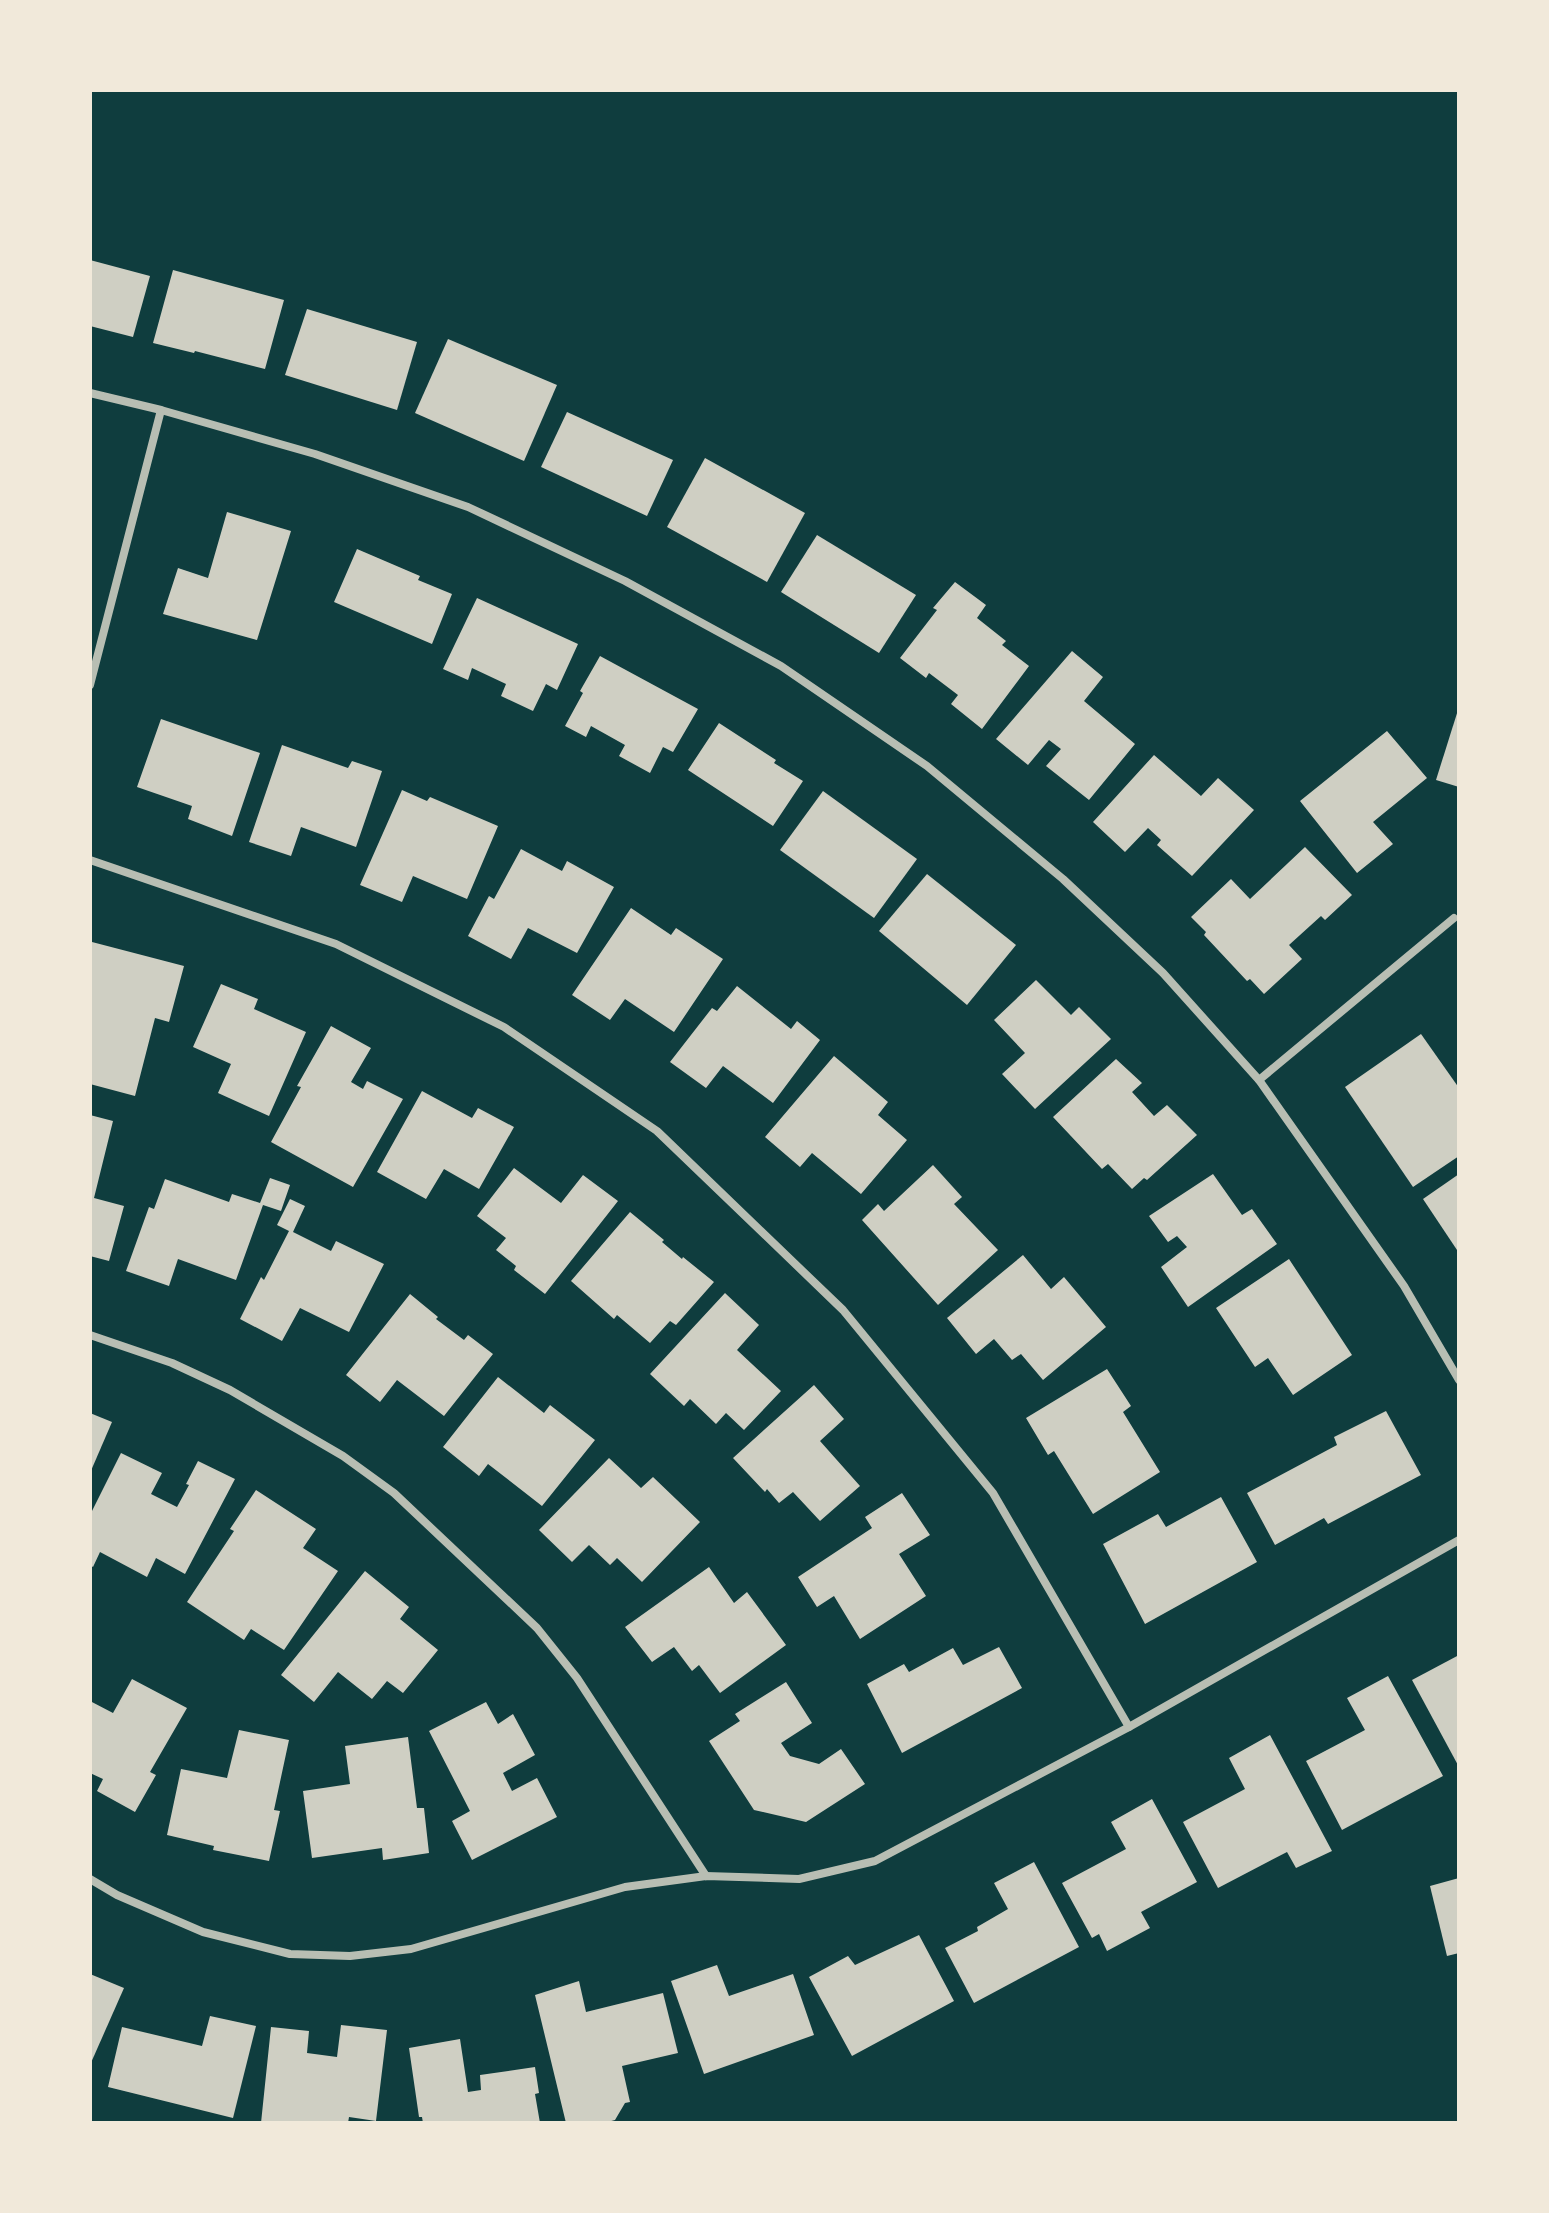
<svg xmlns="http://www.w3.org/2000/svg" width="1549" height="2213" font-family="'Golos Text',sans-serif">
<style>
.building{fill:#cfcfc3}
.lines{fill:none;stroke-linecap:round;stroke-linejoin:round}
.minor{stroke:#b8beb3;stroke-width:8}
</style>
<rect width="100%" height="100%" fill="#0f3d3e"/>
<g class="building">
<polygon points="90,260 150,276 133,337 90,326"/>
<polygon points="173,270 284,300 265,369 195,351 194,353 153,343"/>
<polygon points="307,309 417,342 397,410 285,375"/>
<polygon points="448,339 557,385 524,461 415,413"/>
<polygon points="567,412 673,460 647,516 541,467"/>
<polygon points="705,458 805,513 767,582 667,527"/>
<polygon points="227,512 291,531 257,640 163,614 178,568 208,578"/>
<polygon points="817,535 916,595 879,653 781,592"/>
<polygon points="357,549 420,576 418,580 452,594 432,644 334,602"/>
<polygon points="955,582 986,605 977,618 1006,641 1002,645 1029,666 982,729 951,704 958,695 929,673 926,678 900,658 937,610 933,608"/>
<polygon points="477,598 578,644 557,690 546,684 533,711 501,696 506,684 472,668 468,680 443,669"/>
<polygon points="1072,651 1103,677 1084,701 1135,744 1089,800 1046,766 1061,749 1049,740 1028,765 996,739"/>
<polygon points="600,656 698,709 673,752 663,747 650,773 619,756 625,745 591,726 586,737 565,726 583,693 580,691"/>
<polygon points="1458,710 1459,710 1459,787 1436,780"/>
<polygon points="161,719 260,753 232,836 188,819 192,806 137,787"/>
<polygon points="719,723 776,760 774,763 803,781 773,826 688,770"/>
<polygon points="1387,731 1427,778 1373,822 1393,844 1357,873 1300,801"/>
<polygon points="282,745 348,768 352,761 382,771 356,847 301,827 291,856 249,842"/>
<polygon points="1154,755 1201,796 1218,778 1254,810 1192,876 1157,845 1161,840 1148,828 1125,852 1093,822"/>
<polygon points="402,790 427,801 430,797 498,826 467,899 413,876 402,902 360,885"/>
<polygon points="823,791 917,859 874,918 780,850"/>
<polygon points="1305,847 1352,895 1325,920 1321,916 1289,945 1302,959 1264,994 1250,979 1247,981 1204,935 1206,932 1191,917 1231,879 1250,899"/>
<polygon points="521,849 562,871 567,861 614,887 577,953 528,928 511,959 468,936 489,896 494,899"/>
<polygon points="927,874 1016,945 967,1005 879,931"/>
<polygon points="631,908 671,935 676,928 723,959 674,1032 625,999 610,1020 572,995"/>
<polygon points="92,942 184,966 169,1022 155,1018 135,1096 90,1084 90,951"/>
<polygon points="1036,980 1071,1015 1079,1007 1111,1039 1035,1109 1002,1074 1025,1053 994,1020"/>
<polygon points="221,984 258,999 254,1009 306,1032 269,1116 218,1093 231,1064 193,1047"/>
<polygon points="737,986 791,1029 797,1021 820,1040 773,1103 723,1066 706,1088 670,1062 712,1008 717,1011"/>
<polygon points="331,1026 371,1048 351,1082 363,1089 367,1081 403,1099 353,1187 271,1142 301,1087 297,1086"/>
<polygon points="1421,1034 1459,1088 1459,1156 1413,1187 1345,1087"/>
<polygon points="834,1056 888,1102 878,1115 907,1140 861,1194 812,1153 800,1167 765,1137"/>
<polygon points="1116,1059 1142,1083 1132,1092 1154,1116 1167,1105 1197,1135 1147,1180 1144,1178 1132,1189 1108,1164 1102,1169 1053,1117"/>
<polygon points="422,1091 472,1118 478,1108 514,1127 479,1189 444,1169 426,1199 377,1172"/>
<polygon points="90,1115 113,1121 94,1198 124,1206 109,1261 90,1256"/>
<polygon points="933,1165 962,1197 954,1204 998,1250 938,1305 862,1220 878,1204 884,1211"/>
<polygon points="514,1168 561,1203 583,1175 618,1201 545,1294 514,1270 516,1266 496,1250 506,1238 477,1216"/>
<polygon points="1213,1174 1242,1215 1252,1209 1277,1244 1188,1307 1161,1267 1187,1247 1177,1236 1168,1242 1149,1216"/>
<polygon points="1459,1174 1459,1253 1423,1199"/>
<polygon points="270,1178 290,1185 281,1211 263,1205 236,1280 178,1259 169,1286 126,1271 149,1207 154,1209 165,1179 229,1202 232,1194 260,1203"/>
<polygon points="290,1199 305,1206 293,1232 331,1251 336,1241 384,1264 349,1332 300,1308 282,1341 240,1319 261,1277 264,1280 289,1231 277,1225"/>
<polygon points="630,1212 664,1240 662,1242 682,1259 683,1257 714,1282 676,1325 670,1321 650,1343 617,1315 614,1319 571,1281"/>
<polygon points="1023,1255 1051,1289 1064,1277 1106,1327 1043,1380 1021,1354 1012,1360 994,1339 976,1354 947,1318"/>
<polygon points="1289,1259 1352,1355 1293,1395 1268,1358 1255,1367 1216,1308"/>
<polygon points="725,1293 759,1325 737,1350 781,1391 744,1430 726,1413 716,1424 690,1399 684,1406 650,1374"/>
<polygon points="410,1294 438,1317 436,1319 464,1340 468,1335 493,1354 444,1416 397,1380 380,1402 346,1375"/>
<polygon points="1107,1369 1131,1406 1123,1412 1160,1472 1093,1514 1054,1451 1048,1455 1026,1418"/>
<polygon points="498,1377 544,1413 550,1405 595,1440 542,1506 488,1464 479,1476 443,1447"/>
<polygon points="814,1385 844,1419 820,1441 860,1486 820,1521 793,1492 779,1503 767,1489 765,1492 733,1458"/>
<polygon points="1386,1411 1421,1475 1328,1524 1324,1518 1275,1545 1247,1493 1337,1445 1334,1437"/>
<polygon points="90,1413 112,1422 90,1473"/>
<polygon points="121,1453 162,1473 151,1494 177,1507 189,1485 186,1484 198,1461 235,1479 185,1574 156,1558 147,1577 100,1552 93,1567 90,1565 90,1515"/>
<polygon points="609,1458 641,1488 653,1477 700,1522 642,1582 617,1558 610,1565 589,1545 572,1562 539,1530"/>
<polygon points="256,1490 316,1529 303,1548 338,1571 284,1650 251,1629 244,1640 187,1602 234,1531 230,1529"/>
<polygon points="902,1493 930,1535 899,1554 926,1596 860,1639 834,1596 817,1607 798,1577 872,1528 865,1517"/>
<polygon points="1221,1497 1257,1562 1145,1624 1103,1544 1158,1514 1166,1527"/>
<polygon points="709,1567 734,1603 747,1592 786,1645 720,1693 699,1665 692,1671 674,1647 652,1662 625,1627"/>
<polygon points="365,1571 409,1607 400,1619 438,1650 403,1693 387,1681 372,1699 338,1672 314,1702 281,1675"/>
<polygon points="999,1647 1022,1688 902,1753 867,1684 904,1664 909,1672 953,1648 963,1665"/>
<polygon points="1459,1655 1459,1767 1412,1680"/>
<polygon points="1388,1676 1443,1776 1342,1830 1306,1761 1365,1730 1347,1698"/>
<polygon points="132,1679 187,1708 150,1772 156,1775 135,1812 97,1791 103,1779 90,1773 90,1701 113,1713"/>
<polygon points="786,1682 812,1723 781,1743 790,1756 819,1764 841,1749 865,1784 806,1822 754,1810 709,1741 740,1721 735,1714"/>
<polygon points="486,1702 498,1724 513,1714 535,1755 503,1773 512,1791 537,1778 557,1817 472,1860 452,1821 470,1811 429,1731"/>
<polygon points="239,1730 289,1740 274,1810 280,1811 269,1861 213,1850 214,1846 167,1835 181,1769 227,1778"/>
<polygon points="1270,1735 1332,1851 1296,1868 1287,1852 1218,1888 1183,1822 1245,1789 1229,1758"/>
<polygon points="408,1737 417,1808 424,1808 429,1853 383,1860 382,1848 312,1858 303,1791 350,1784 345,1746"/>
<polygon points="1152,1799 1197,1882 1141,1912 1150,1928 1107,1951 1099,1934 1092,1938 1062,1883 1126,1849 1111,1822"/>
<polygon points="1034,1862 1079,1947 974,2003 945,1948 978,1931 977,1927 1008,1909 994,1883"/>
<polygon points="1459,1878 1459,1953 1447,1956 1430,1886"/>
<polygon points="919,1935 954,2001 852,2056 809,1977 848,1956 855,1965"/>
<polygon points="717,1965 729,1996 793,1974 814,2035 704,2074 671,1981"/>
<polygon points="90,1974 124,1988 90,2065"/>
<polygon points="579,1981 586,2012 663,1993 678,2053 622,2066 630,2102 625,2103 615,2120 604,2123 566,2123 535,1995"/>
<polygon points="210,2016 256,2026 233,2118 108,2087 122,2027 202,2046"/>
<polygon points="341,2025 387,2030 376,2121 349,2117 348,2123 261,2123 271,2027 309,2031 307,2053 337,2057"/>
<polygon points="460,2039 468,2092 481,2090 480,2075 535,2067 539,2093 535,2094 540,2123 423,2123 422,2117 419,2117 409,2048"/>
</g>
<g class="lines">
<g class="minor">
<polyline points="90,393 161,410 315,454 468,507 625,581 781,666 927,766 1063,879 1163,973 1259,1080 1404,1286 1459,1380"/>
<polyline points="90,685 161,410"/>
<polyline points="90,860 336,944 504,1027 657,1131 843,1310 993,1493 1129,1727"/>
<polyline points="1259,1080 1454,918"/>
<polyline points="90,1335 172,1363 230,1390 343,1456 394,1493 537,1628 577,1678 706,1876"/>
<polyline points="90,1879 117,1895 203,1932 290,1954 350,1956 411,1949 625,1887 706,1876 799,1879 875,1861 1129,1727 1459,1540"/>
</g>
</g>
<rect width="1549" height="2213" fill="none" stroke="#f1e9da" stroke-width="184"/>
</svg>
